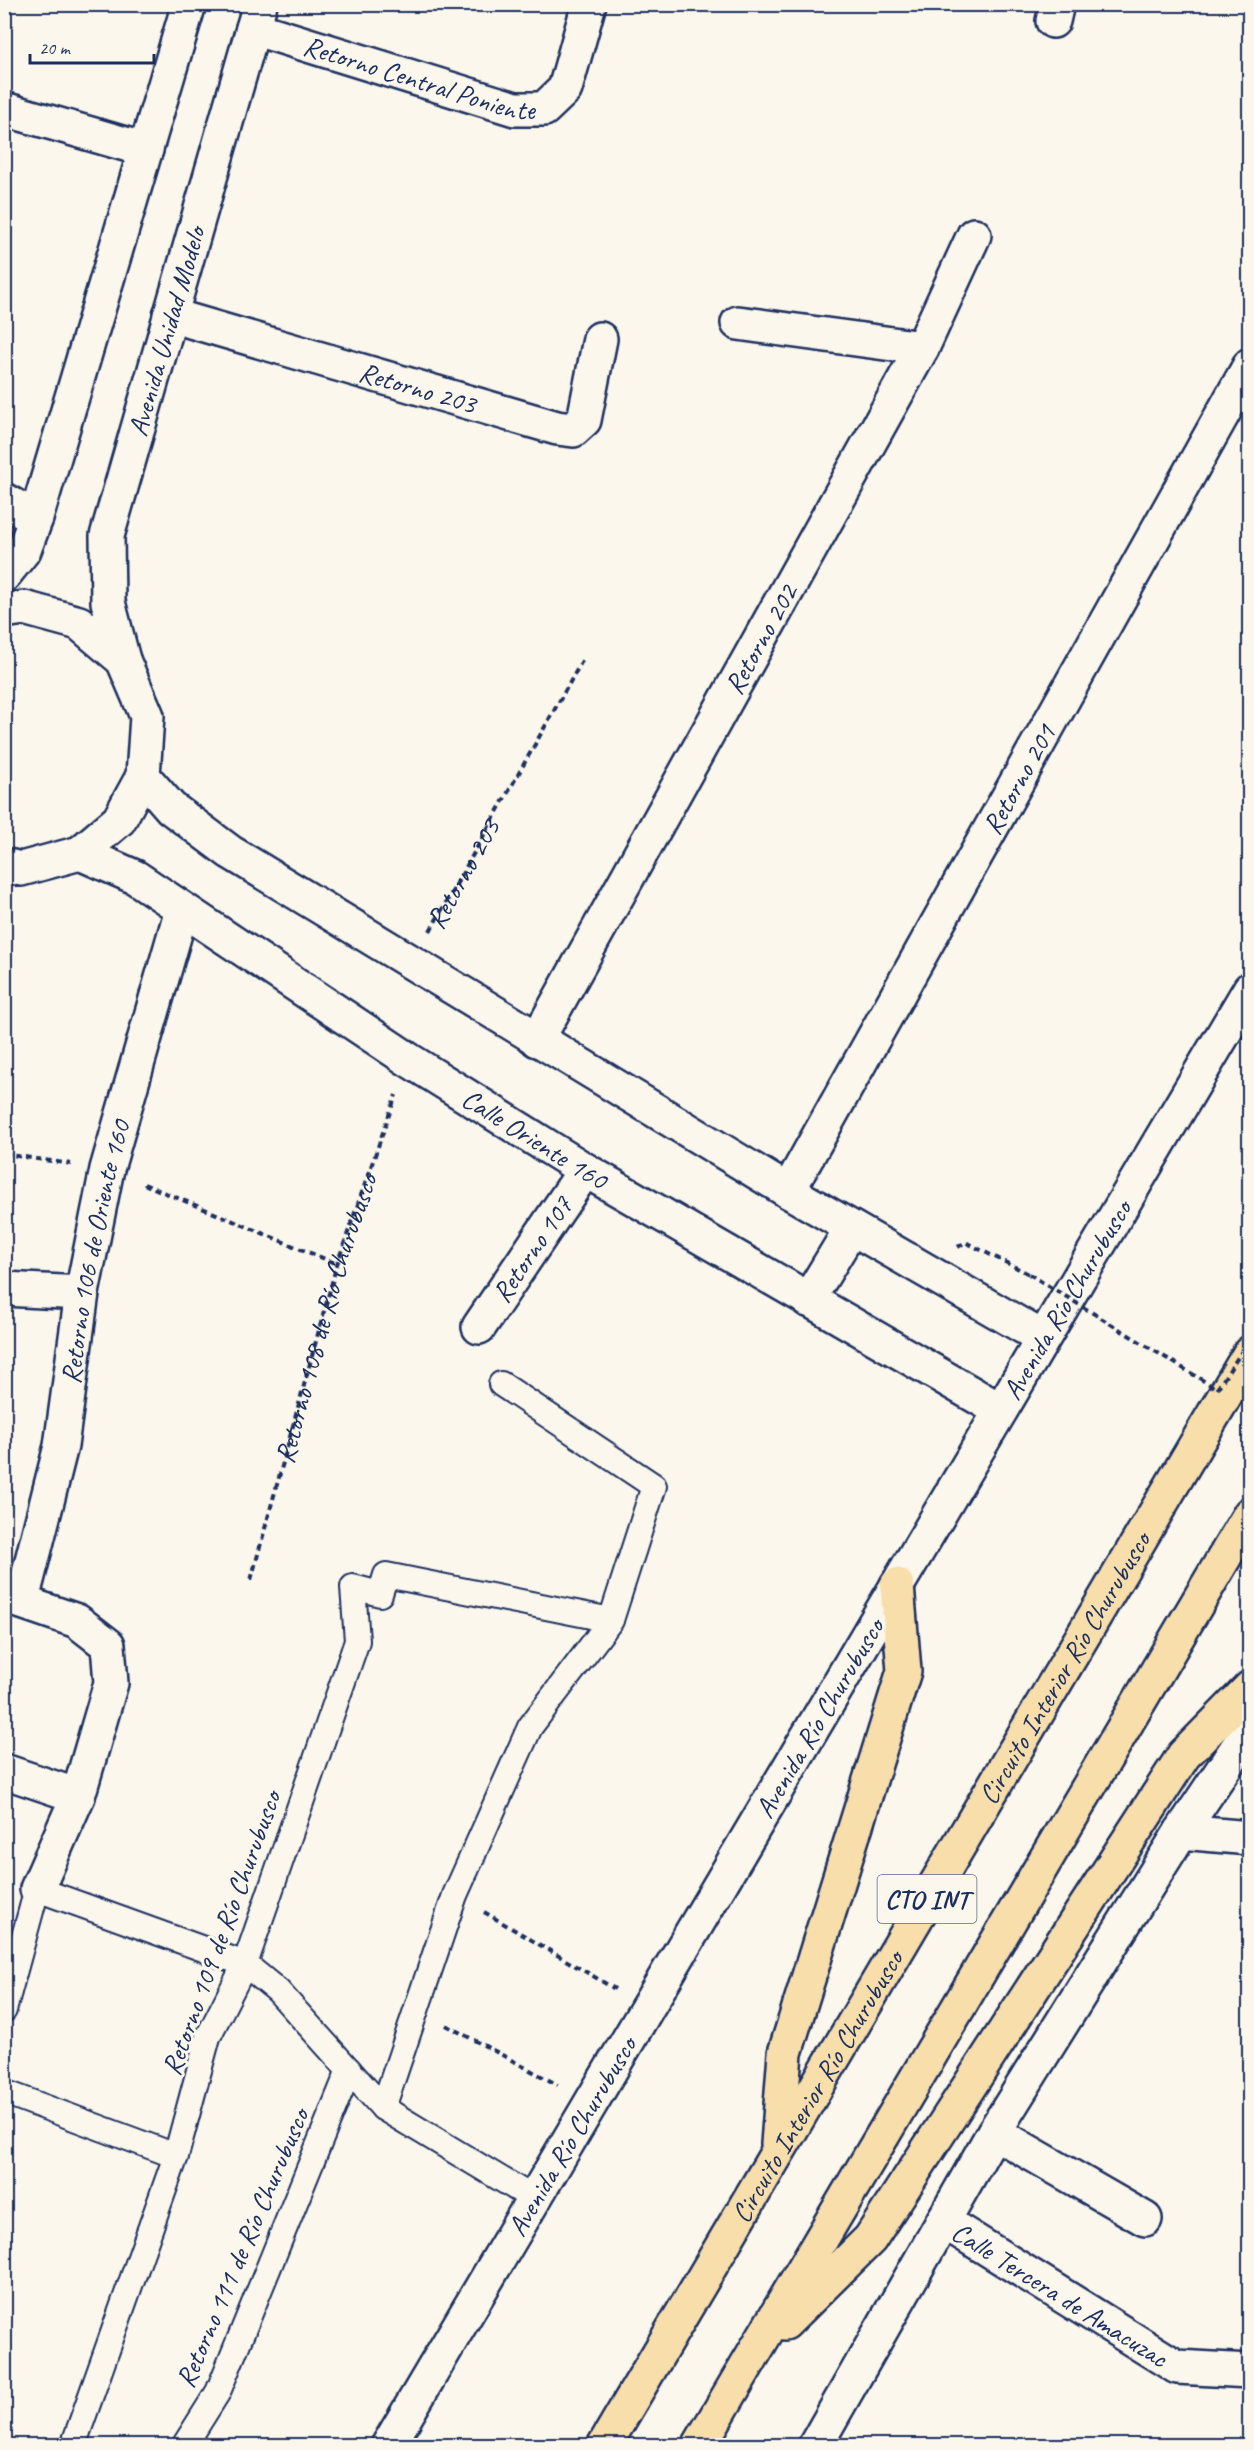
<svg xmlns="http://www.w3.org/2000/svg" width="1254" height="2450" font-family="Caveat,sans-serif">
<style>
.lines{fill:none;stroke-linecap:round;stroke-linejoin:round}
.service-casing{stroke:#1b2f5e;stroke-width:28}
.pedestrian-casing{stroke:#1b2f5e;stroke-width:38}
.minor-casing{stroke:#1b2f5e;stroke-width:38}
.tertiary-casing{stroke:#1b2f5e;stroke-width:38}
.secondary-casing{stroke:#1b2f5e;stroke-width:38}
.motorway-casing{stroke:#1b2f5e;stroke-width:38}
.path{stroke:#1b2f5e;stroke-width:4;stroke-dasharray:6 4.5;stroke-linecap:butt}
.service{stroke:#fbf7ec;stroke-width:24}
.pedestrian{stroke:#fbf7ec;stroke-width:33}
.minor{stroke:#fbf7ec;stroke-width:33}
.tertiary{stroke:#fbf7ec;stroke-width:33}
.secondary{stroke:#fbf7ec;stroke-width:33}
.motorway{stroke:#f8deab;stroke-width:33}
.path-bridge{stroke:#1b2f5e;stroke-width:4;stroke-dasharray:6 4.5;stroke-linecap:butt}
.labels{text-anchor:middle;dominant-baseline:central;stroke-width:6;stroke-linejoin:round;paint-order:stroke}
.shield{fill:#fbf7ec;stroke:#5e6b89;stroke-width:1.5}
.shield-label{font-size:27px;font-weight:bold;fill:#1b2f5e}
.street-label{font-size:28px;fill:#1b2f5e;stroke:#fbf7ec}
</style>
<rect width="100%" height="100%" fill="#fbf7ec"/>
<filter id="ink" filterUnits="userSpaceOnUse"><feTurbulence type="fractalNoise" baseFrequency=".0167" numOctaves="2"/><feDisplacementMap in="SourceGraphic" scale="12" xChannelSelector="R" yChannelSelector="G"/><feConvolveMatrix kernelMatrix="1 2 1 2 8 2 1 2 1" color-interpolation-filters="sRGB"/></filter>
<g filter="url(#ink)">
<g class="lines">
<g class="service-casing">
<g id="service">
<polyline points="4,2010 37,1889 245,1964 278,1991 383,2108 534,2199"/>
<polyline points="4,2092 176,2156"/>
<polyline points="383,2108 455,1895 530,1727 611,1620 654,1486 501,1384"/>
<polyline points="73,2446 176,2156 208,2037 245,1964 357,1641 353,1587 380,1594 386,1575 611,1620"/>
<polyline points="184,2446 218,2392 349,2070"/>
</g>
</g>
<g class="pedestrian-casing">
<polyline id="pedestrian" points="1181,1832 1250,1838"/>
</g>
<g class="minor-casing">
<g id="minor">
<polyline points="1053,21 1057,4"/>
<path id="s3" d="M 253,28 L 515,109 L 544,109 L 565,89 L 589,4"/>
<polyline points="4,109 146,150"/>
<path id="s4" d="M 170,315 L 557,428 L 573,430 L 584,420 L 600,339"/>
<polyline points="738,323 922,348"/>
<polyline points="4,500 36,518"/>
<path id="s5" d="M 537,1040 L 922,348 L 974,235"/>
<path id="s6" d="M 788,1191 L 1250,365"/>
<polyline points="4,1289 82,1293"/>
<path id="s7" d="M 479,1327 L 585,1170"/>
<polyline points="4,1596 77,1621 108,1645 111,1683 78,1796 37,1889"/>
<path id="s8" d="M 22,1600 L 61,1446 L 82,1293 L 107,1169 L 182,909"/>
<polyline points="4,1771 78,1796"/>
<polyline points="994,2132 1145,2219"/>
<path id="s9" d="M 943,2221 L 1177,2367 L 1250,2371"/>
</g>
</g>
<g class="tertiary-casing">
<g id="tertiary">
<polyline points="4,575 24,550 36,518 189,4"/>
<polyline points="4,611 24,608 79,623 123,660 147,716 143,776 119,820 80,853 21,869 4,865"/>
<path id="s10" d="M 123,660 L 108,602 L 107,536 L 260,4"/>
<polyline points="143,776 171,808 230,852 788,1191 1043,1338"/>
<path id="s11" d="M 80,853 L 135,877 L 409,1060 L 585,1170 L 1000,1410"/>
<polyline points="808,1300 851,1229"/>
</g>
</g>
<g class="secondary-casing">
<g id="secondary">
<path id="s12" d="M 388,2446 L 1250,989"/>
<polyline points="815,2446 994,2132 1181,1832 1250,1729"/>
</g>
</g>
<g class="motorway-casing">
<g id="motorway">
<polyline points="778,2144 785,2053 904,1671 897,1585"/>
<polyline points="785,2323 870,2239 1184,1755 1250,1688"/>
<path id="s13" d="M 604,2446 L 1250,1353"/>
<polyline points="699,2446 1250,1514"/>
</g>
</g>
<g class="path">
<polyline points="992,4 1017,11"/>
<path id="s1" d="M 430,931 L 583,659"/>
<polyline points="4,1154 71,1164"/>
<polyline points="144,1184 337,1264"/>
<polyline points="958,1247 965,1242 1029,1274"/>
<path id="s2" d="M 251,1580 L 337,1264 L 396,1095"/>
<polyline points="484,1912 615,1989"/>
<polyline points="446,2025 558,2085"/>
</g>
<use href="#service" class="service"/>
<use href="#pedestrian" class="pedestrian"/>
<use href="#minor" class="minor"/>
<use href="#tertiary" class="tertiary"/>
<use href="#secondary" class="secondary"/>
<use href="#motorway" class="motorway"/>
<polyline class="path-bridge" points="1029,1274 1217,1389 1250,1339"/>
</g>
</g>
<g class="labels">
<rect class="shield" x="877.5" y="1875" width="99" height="48" rx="4.5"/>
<g class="shield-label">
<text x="927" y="1899">CTO INT</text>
</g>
<g class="street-label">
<text stroke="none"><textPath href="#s3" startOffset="174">Retorno Central Poniente</textPath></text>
<text stroke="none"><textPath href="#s10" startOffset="339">Avenida Unidad Modelo</textPath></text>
<text stroke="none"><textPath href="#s4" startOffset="258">Retorno 203</textPath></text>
<text stroke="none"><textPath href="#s5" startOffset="459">Retorno 202</textPath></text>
<text stroke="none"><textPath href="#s6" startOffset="472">Retorno 201</textPath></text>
<text stroke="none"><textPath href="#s1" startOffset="66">Retorno 203</textPath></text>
<text stroke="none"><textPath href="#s11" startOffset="538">Calle Oriente 160</textPath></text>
<text stroke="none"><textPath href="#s7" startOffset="94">Retorno 107</textPath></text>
<text stroke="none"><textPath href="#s8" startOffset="356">Retorno 106 de Oriente 160</textPath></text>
<text stroke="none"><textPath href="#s12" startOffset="1332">Avenida Río Churubusco</textPath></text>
<text stroke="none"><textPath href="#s2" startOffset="272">Retorno 108 de Río Churubusco</textPath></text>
<text stroke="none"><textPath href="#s13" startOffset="904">Circuito Interior Río Churubusco</textPath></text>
<text stroke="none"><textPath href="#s12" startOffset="846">Avenida Río Churubusco</textPath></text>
<text transform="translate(221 1933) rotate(-70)">Retorno 109 de Río Churubusco</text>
<text stroke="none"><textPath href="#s13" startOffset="418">Circuito Interior Río Churubusco</textPath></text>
<text stroke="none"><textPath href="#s12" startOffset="360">Avenida Río Churubusco</textPath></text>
<text transform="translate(242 2248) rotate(-67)">Retorno 111 de Río Churubusco</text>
<text stroke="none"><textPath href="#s9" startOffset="138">Calle Tercera de Amacuzac</textPath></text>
</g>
</g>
<rect width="1254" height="2450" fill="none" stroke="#fbf7ec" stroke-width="24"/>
<rect x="12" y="12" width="1230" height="2426" fill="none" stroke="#1b2f5e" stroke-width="2" filter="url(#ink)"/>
<path d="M30 54v9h124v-9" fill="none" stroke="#1b2f5e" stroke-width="3"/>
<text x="39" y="54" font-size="18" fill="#1b2f5e" stroke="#fbf7ec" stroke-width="4.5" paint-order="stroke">20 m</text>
</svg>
